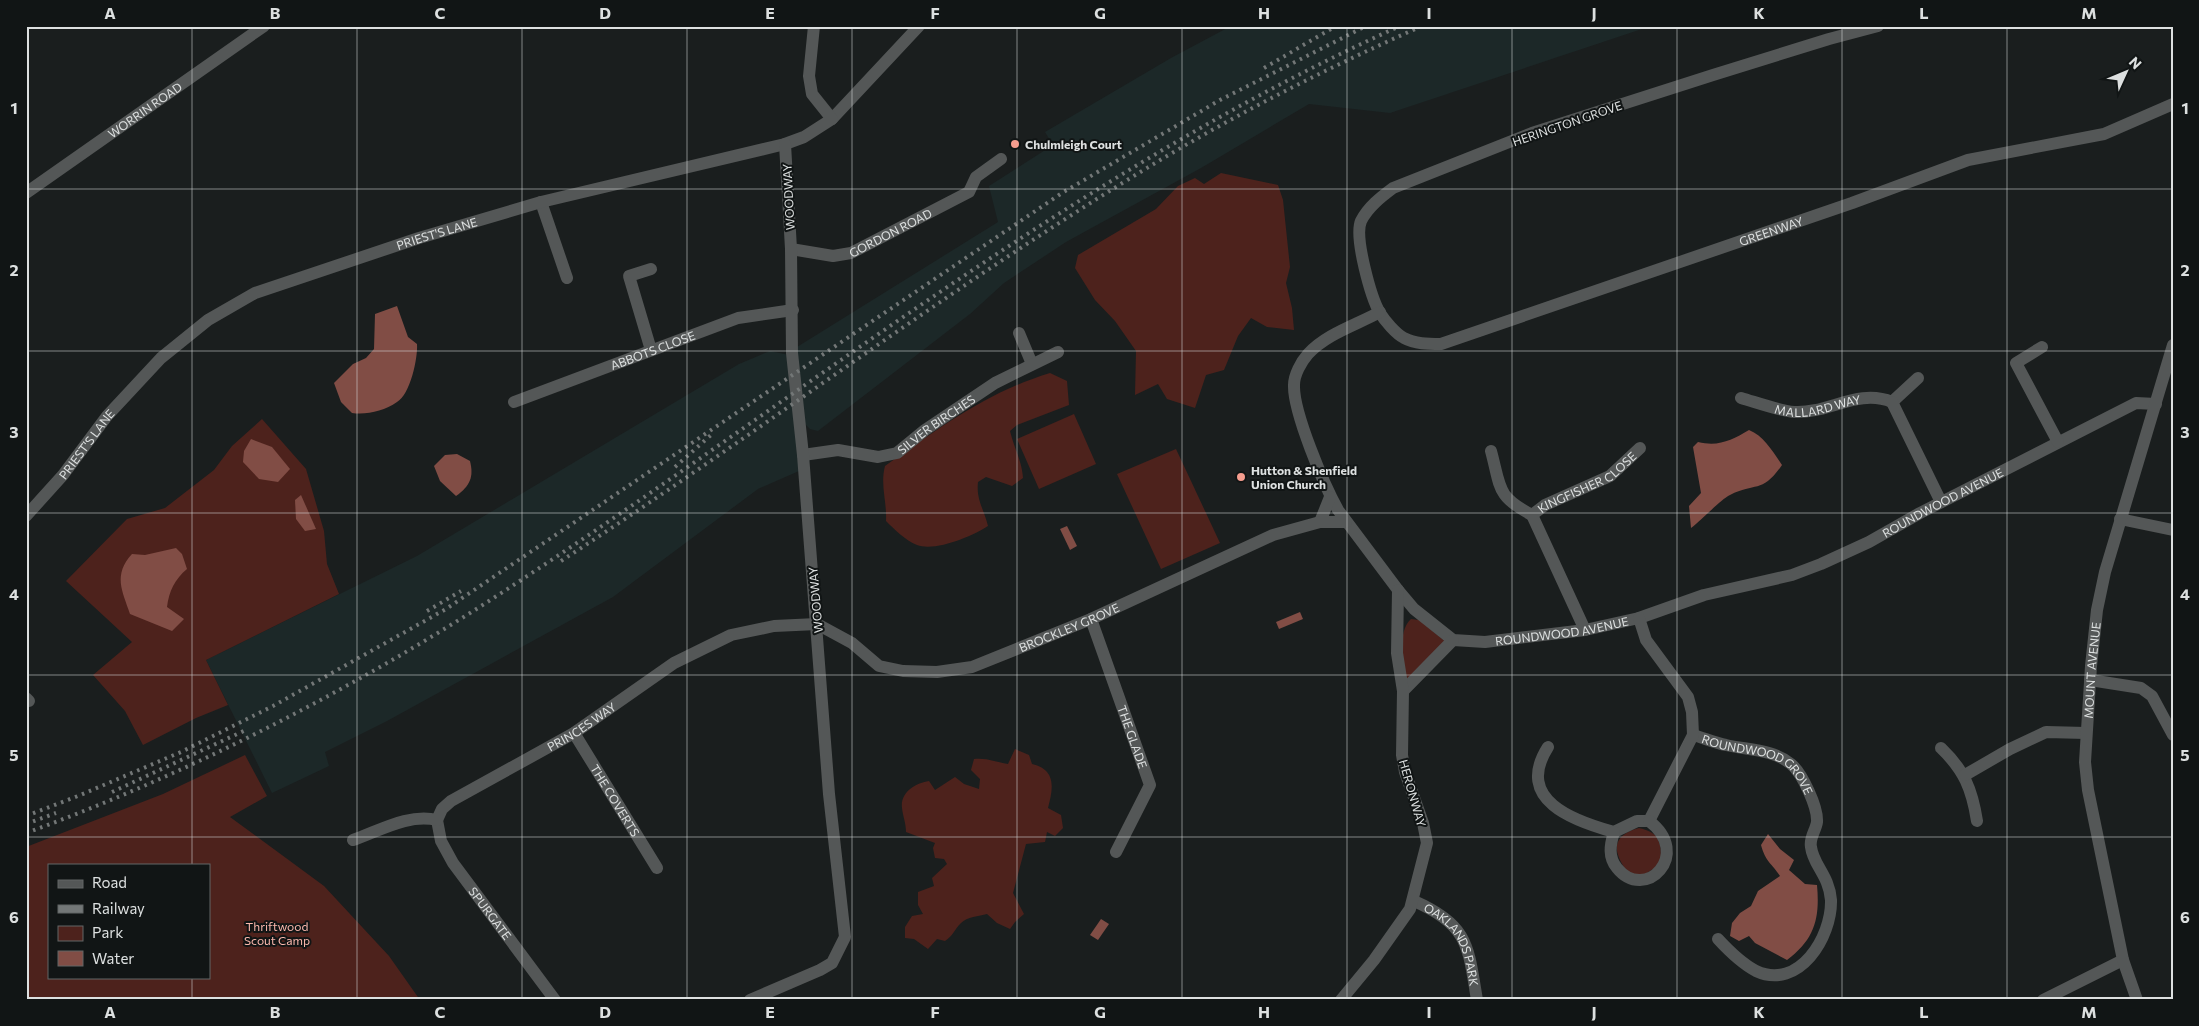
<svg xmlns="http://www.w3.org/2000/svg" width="2199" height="1026" font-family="Commissioner,sans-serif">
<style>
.built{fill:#1c2828}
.green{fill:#4d221c;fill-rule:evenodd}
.water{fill:#814d45}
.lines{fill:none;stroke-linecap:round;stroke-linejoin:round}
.minor{stroke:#545757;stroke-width:12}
.rail{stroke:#737777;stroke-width:4;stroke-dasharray:2.5 5;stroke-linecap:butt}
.grid{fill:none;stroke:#dde0e0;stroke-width:1;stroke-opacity:0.55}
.poi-dot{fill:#f59d8e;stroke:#111515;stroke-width:2}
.labels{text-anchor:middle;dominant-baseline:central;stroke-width:4;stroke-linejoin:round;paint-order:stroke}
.street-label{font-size:12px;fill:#dde0e0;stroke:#111515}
.poi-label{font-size:12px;font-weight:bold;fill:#dde0e0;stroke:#111515;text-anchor:start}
.park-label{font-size:12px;fill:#fcb8ad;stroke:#111515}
.neatline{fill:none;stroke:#dde0e0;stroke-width:2}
.grid-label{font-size:16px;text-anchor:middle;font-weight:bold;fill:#dde0e0}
</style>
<rect width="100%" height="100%" fill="#1a1e1e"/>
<g class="built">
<polygon points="1231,26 1651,26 1390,113 1309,104 1201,168 1066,242 1004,283 970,314 818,431 810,429 804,423 797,347 998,222 989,186 1053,145 1045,132 1171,58"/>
<polygon points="770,351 789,355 799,471 758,489 613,597 387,721 325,752 329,766 272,793 206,660 417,556 739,364"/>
</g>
<g class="green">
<polygon points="1221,173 1278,185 1283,200 1290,267 1286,283 1292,308 1294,330 1267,327 1251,318 1238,336 1224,370 1206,375 1195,408 1167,399 1158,384 1135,395 1136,351 1115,321 1095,300 1075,268 1078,255 1156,209 1178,186 1195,178 1204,184"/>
<path d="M 1050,373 L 1067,381 L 1069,405 L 1017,425 L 1010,431 C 1014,448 1022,461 1023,478 L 1012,486 L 986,477 L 978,482 C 976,500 984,509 988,526 C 973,536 935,552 917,545 C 905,540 895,530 886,521 C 887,501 880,485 885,466 C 940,428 985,393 1050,373 Z"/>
<polygon points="1074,414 1096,464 1039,489 1017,439"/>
<polygon points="262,419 306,469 324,531 327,564 339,594 206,660 228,705 196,718 143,745 125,711 93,675 132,642 66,581 127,519 165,508 214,470 232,446"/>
<polygon points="1176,449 1220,543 1161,569 1117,474"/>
<path d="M 1411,619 L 1419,620 L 1446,642 L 1411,679 L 1406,678 C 1403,661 1397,632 1411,619 Z"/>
<path d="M 1015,749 L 1029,755 L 1032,764 C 1057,770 1053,789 1048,808 L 1061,815 L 1063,828 L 1055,836 L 1047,832 L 1045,842 L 1026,844 L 1013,893 L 1024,914 L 1015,922 L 1010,929 L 997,923 L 987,914 C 979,916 967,917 961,923 C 954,930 953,936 945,941 L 937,939 L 928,949 L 914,939 L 905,938 L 905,927 L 912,916 L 923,914 L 918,905 L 918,892 L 934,886 L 932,878 L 947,864 L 944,859 L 935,858 L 933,848 L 935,843 L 906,832 C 906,823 903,817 902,808 C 900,792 916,783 929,781 L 935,790 L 955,777 L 964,784 L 979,789 L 980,779 L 971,770 L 974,759 C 989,758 994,762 1008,764 Z"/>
<path d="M 245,755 L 267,796 L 230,817 L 324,886 L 389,956 L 420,1000 L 26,1000 L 26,847 L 163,794 ZM 49,865 L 209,865 L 209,977 L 49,977 Z"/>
<path d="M 1639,828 C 1662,833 1661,844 1661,864 L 1642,876 L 1628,873 C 1613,852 1610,836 1639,828 Z"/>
</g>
<g class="water">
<path d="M 397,306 L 408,337 L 417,344 C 418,358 410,395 397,402 C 384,411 367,415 352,413 L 341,402 L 334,383 L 353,364 L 366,358 L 374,349 L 375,314 Z"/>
<path d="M 1749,430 C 1764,436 1773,452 1782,465 C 1762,494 1756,482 1730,495 C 1720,500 1702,520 1691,528 L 1689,506 L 1701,493 L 1693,447 L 1698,442 C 1719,447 1732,440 1749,430 Z"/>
<polygon points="251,439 272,447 290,469 278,482 259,479 243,462 244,451"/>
<path d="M 457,454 L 470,461 C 474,477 470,486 456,496 L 440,481 L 434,466 L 445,455 Z"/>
<polygon points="301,495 316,529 305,531 296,519 295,500"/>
<polygon points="1067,526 1077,546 1070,550 1060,529"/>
<path d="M 176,548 L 182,554 L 187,569 C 175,579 169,591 167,607 L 184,619 L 172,631 L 130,614 C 122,590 113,575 132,554 L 145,555 Z"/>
<polygon points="1300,612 1303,619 1279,629 1276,622"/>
<path d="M 1768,834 L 1780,849 L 1794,860 L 1789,870 L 1805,884 L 1817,885 C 1820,918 1815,939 1787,960 L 1755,943 L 1749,936 L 1739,941 L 1730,936 L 1732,923 L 1740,913 L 1751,906 L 1758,891 L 1780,876 C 1771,862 1766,863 1761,845 Z"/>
<polygon points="1101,919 1109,924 1098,940 1090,935"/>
</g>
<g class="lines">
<g class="minor">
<path id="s1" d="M 1878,26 L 1829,39 L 1713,75 L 1532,133 L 1393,188 C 1381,197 1368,207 1361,221 C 1354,237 1371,298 1380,313 C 1385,321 1396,334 1404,338 C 1415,344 1428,344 1441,344 L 1852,203 L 1968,160 L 2104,134 L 2173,104"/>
<polyline points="832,119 919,26"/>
<path id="s2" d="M 26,193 L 264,26"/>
<polyline points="541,202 567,278"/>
<path id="s3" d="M 791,249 L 833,256 L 851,253 L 969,192 L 976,177 L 1001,159"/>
<polyline points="651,269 629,276 651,350"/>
<path id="s4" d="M 1380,312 C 1356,325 1326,334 1308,354 C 1301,362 1294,375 1294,385 C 1293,412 1324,485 1338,510 L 1398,590 L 1414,609 L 1453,640 L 1485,642 L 1585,630 L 1639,618 L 1704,595 L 1792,575 L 1821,564 L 1869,542 L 1920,513 L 2136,403 L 2156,404"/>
<polyline points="1019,333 1032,364"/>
<polyline points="2042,347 2016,363 2058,442"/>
<path id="s5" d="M 1741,398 C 1758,403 1777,410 1794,412 C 1828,414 1858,388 1892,402 L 1918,378"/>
<path id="s6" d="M 514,402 L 738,318 L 793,310"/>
<polyline points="1892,402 1941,502"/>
<path d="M 1491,451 C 1501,488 1496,496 1532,515"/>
<path id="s7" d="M 803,455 L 838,450 L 878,457 L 897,453 L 925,430 L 995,383 L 1058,352"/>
<path id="s8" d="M 26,516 L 63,475 L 107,416 L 161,358 L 208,320 L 255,293 L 419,238 L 541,202 L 785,144 L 804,137 L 832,119 L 812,94 L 809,76 L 814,26"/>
<polyline points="2120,519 2173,530"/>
<polyline points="1320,522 1330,497"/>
<path id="s9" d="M 1091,619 L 1150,785 L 1116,852"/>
<path id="s10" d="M 1585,630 L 1532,515 L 1545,505 L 1610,476 L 1640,448"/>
<polyline points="2090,680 2141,688 2152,696 2173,735"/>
<polyline points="1403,691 1453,640"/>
<polyline points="26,698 29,701"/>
<path id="s11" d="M 574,733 L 657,868"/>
<path id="s12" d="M 1693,735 C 1704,738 1715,743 1726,745 C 1747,750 1773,749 1791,764 C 1802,773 1818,807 1817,822 C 1816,830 1809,838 1811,847 C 1813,865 1829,875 1831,900 C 1832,937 1799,991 1756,971 C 1741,963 1729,951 1718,939"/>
<path d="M 1548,747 C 1514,800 1574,821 1614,832 L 1637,821 L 1649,821 L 1693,735 L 1692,712 L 1688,697 L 1646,640 L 1639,618"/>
<path d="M 1941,748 C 1964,770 1972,789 1977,821"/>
<polyline points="1965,775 2010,749 2046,732 2086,733"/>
<path id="s13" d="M 437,820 L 441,841 L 453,863 L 555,1000"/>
<path d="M 1614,832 C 1610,845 1608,857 1617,868 C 1645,903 1693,854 1649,821"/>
<path id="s14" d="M 353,840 C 379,831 409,813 437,820 L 442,809 L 451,801 L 574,733 L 674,663 L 731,635 L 774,626 L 817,624 L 852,643 L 879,666 L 903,671 L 937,672 L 972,667 L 1091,619 L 1273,535 L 1320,522 L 1346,522"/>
<path id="s15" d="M 1414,901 C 1469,925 1468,946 1477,1000"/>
<polyline points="750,1000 820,970 832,963 845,937 829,794 803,455 792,353 791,249 785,144"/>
<polyline points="1341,1000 1374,960 1410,909 1427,843 1423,823 1405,772 1402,755 1403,691 1397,653 1398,590"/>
<polyline points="2043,1000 2123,960"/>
<path id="s16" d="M 2137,1000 L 2123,960 L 2088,790 L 2085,762 L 2091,666 L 2097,610 L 2105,572 L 2173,345"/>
</g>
<g class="rail">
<polyline points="1264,68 1336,26"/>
<polyline points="675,467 711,435"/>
<path d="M 561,561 C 767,428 961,278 1172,153 C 1252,106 1336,64 1422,26"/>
<polyline points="427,611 461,591"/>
<polyline points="112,792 248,729"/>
<polyline points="26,816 78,796 181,752 273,706 446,609 1062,193 1220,100 1366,26"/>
<polyline points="26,824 56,813"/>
<path d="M 26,833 C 183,776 337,697 478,608 C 784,412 1066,176 1400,26"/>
</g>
</g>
<path class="grid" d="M 192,26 L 192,865M 357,26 L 357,1000M 522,26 L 522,1000M 687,26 L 687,1000M 852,26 L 852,1000M 1017,26 L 1017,1000M 1182,26 L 1182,1000M 1347,26 L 1347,1000M 1512,26 L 1512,1000M 1677,26 L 1677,1000M 1842,26 L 1842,1000M 2007,26 L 2007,1000M 26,189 L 2173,189M 26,351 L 2173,351M 26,513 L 2173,513M 26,675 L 2173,675M 26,837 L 2173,837M 192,977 L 192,1000"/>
<g class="poi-dot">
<circle cx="1015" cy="144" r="5"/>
<circle cx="1241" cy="477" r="5"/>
</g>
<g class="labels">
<g class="street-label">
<text stroke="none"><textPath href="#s2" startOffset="145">WORRIN ROAD</textPath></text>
<text transform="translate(1567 123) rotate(-19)">HERINGTON GROVE</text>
<text transform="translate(788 197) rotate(-93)">WOODWAY</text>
<text stroke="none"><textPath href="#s1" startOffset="1075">GREENWAY</textPath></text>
<text stroke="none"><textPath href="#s3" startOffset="105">GORDON ROAD</textPath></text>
<text stroke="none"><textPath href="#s8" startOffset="514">PRIEST'S LANE</textPath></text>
<text stroke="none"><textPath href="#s6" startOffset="148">ABBOTS CLOSE</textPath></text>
<text stroke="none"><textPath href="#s5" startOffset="79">MALLARD WAY</textPath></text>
<text stroke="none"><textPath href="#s7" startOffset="144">SILVER BIRCHES</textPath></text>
<text stroke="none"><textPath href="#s8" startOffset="94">PRIEST'S LANE</textPath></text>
<text stroke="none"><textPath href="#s10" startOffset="191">KINGFISHER CLOSE</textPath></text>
<text stroke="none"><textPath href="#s4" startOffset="941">ROUNDWOOD AVENUE</textPath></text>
<text transform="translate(815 600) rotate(-95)">WOODWAY</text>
<text stroke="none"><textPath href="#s14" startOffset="799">BROCKLEY GROVE</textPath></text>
<text stroke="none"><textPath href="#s4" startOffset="536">ROUNDWOOD AVENUE</textPath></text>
<text stroke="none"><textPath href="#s16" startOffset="336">MOUNT AVENUE</textPath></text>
<text stroke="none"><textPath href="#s14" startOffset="262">PRINCES WAY</textPath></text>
<text stroke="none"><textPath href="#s9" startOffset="125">THE GLADE</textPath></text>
<text stroke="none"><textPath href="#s12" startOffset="74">ROUNDWOOD GROVE</textPath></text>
<text transform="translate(1413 793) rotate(74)">HERONWAY</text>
<text stroke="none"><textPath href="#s11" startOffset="79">THE COVERTS</textPath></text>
<text stroke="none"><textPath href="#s13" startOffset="109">SPURGATE</textPath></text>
<text stroke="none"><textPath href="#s15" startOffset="62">OAKLANDS PARK</textPath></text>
</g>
<g class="poi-label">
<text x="1025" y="144">Chulmleigh Court</text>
<text x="1251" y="470">Hutton &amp; Shenfield<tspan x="1251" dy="14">Union Church</tspan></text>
</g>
<g class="park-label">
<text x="277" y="926">Thriftwood<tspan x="277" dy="14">Scout Camp</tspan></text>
</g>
</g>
<rect width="2199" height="1026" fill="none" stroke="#111515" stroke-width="55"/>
<rect x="48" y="864" width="162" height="115" fill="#111515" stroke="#636666"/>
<rect x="58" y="880" width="25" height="8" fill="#545757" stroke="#636666"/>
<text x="92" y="888" font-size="15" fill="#dde0e0">Road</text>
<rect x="58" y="905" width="25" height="8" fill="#737777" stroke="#636666"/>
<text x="92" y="914" font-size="15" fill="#dde0e0">Railway</text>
<rect x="58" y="926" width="25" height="15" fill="#4d221c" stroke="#636666"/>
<text x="92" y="938" font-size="15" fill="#dde0e0">Park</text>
<rect x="58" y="951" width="25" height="15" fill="#814d45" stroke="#636666"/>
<text x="92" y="964" font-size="15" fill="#dde0e0">Water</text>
<g transform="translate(2126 72) rotate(46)" stroke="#111515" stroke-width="4" paint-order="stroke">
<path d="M0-4L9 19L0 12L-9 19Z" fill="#dde0e0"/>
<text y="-8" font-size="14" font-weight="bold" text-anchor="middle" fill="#dde0e0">N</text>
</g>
<rect x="28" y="28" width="2144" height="970" class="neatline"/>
<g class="grid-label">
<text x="110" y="19">A</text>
<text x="275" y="19">B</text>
<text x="440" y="19">C</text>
<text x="605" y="19">D</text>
<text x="770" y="19">E</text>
<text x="935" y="19">F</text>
<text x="1100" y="19">G</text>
<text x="1264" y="19">H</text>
<text x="1429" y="19">I</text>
<text x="1594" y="19">J</text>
<text x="1759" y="19">K</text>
<text x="1924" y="19">L</text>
<text x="2089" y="19">M</text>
<text x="14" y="114">1</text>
<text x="2185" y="114">1</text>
<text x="14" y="276">2</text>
<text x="2185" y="276">2</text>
<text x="14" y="438">3</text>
<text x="2185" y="438">3</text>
<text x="14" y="600">4</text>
<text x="2185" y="600">4</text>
<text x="14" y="761">5</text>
<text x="2185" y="761">5</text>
<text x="14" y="923">6</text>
<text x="2185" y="923">6</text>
<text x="110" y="1018">A</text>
<text x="275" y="1018">B</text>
<text x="440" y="1018">C</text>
<text x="605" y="1018">D</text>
<text x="770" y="1018">E</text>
<text x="935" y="1018">F</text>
<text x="1100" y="1018">G</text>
<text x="1264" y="1018">H</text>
<text x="1429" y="1018">I</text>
<text x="1594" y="1018">J</text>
<text x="1759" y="1018">K</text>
<text x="1924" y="1018">L</text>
<text x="2089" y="1018">M</text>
</g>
</svg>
